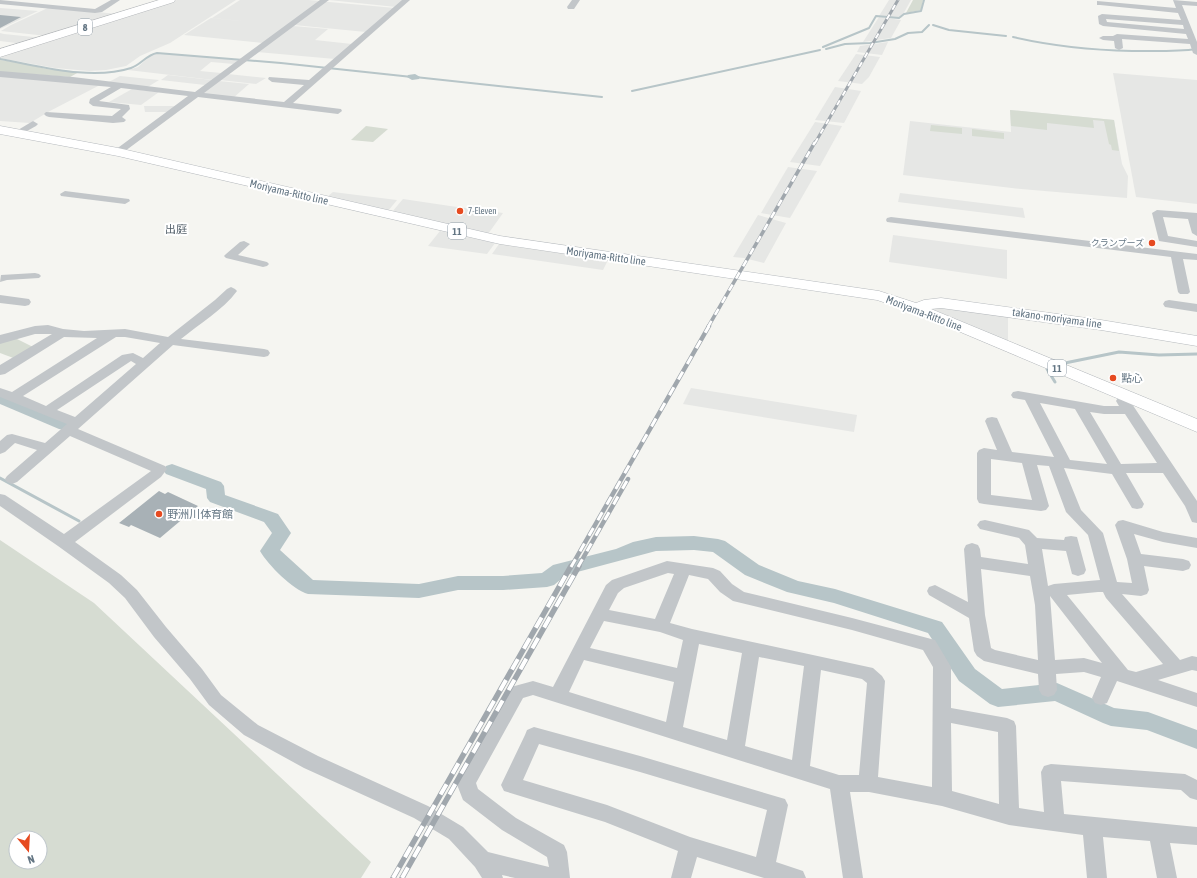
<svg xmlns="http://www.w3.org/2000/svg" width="1197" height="878" font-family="'Asap Condensed','Noto Sans JP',sans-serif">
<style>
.built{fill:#e6e7e5}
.green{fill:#d6dcd2;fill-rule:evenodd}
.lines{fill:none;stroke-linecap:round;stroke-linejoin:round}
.stream-far1{stroke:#b7c5c8;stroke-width:2}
.stream{stroke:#b7c5c8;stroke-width:3}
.river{fill:#b7c5c8;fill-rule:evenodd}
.building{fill:#a8b1b6}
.major-casing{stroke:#b5b9bd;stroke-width:1}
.highway-casing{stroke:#b5b8bb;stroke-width:1}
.minor{fill:#c2c6c9;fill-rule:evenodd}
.major{fill:#fff;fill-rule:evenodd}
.highway{fill:#fff;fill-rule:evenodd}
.rail-far3-casing{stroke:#a0a7ad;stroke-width:3}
.rail-far2-casing{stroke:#a0a7ad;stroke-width:3.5}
.rail-far1-casing{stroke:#a0a7ad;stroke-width:4.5}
.rail-casing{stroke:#a0a7ad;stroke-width:5.5}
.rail-far3{stroke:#fff;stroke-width:2;stroke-dasharray:5.5;stroke-linecap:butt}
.rail-far2{stroke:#fff;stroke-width:2.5;stroke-dasharray:7;stroke-linecap:butt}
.rail-far1{stroke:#fff;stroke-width:3;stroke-dasharray:9;stroke-linecap:butt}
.rail{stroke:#fff;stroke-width:4;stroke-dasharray:12;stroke-linecap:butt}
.poi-dot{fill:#e64a20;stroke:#fff;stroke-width:1.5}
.labels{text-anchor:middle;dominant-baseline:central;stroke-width:4;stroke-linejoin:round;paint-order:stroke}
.far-poi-label{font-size:9px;fill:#637583;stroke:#fff;text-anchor:start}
.shield{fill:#fff;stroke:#929ea8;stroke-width:1}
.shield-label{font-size:10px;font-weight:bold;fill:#637583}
.street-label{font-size:11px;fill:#637583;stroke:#fff}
.far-quarter-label{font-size:11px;fill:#515e68;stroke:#fff}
.poi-label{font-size:11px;fill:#637583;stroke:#fff;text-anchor:start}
</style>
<rect width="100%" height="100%" fill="#f5f5f1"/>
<g class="built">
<polygon points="177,0 236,0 170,43 140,56 126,66 106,70 89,71 55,68 0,58 0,56"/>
<polygon points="240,0 308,0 321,1 263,43 184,35 211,18 280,25 212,18"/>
<polygon points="329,0 404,0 396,7"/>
<polygon points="889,0 911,0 901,18 879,16"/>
<polygon points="325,2 329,2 395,8 366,32 294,25"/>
<polygon points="50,7 117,14 47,36 1,31 11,25"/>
<polygon points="0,8 38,11 0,29"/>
<polygon points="879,17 901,20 891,38 863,42"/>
<polygon points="293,26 328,29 315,40 352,44 335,59 257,52"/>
<polygon points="0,33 4,34 43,38 24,44 0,41"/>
<polygon points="888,42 882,55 857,52 860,46"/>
<polygon points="156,53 223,58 239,60 234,64 211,62 200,71 221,73 213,80 128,70 138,67 149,57"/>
<polygon points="856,54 880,57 869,77 862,84 838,81"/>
<polygon points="1113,73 1197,80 1197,204 1136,197"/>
<polygon points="228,74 266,78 256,84 220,80"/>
<polygon points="0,75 100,85 48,112 30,123 0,121"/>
<polygon points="168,75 212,80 205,85 161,80"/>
<polygon points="120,76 159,80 146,88 107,83"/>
<polygon points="219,81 249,84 233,98 201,94"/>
<polygon points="835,87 861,91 844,123 815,120"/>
<polygon points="132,89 159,92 141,105 109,102"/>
<polygon points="144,106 177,106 169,112 145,112"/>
<polygon points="1010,110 1114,120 1122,164 1128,176 1127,198 1021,189 903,175 910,121 1011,132"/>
<polygon points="815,122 842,126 820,166 790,162"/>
<polygon points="788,167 817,171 790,218 761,213"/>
<polygon points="333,192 397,200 388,211 327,197"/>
<polygon points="900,193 1023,208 1025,218 898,202"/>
<polygon points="403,199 450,206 503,213 488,234 392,212"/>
<polygon points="758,215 786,223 764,263 744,258 733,257"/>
<polygon points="440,231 495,243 487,254 428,246"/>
<polygon points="893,235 1007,250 1007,279 889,262"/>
<polygon points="499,244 531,249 608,260 603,270 492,254"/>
<polygon points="937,306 1008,314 1008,342 930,308"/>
<polygon points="691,388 857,415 854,432 683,404"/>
</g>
<g class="green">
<polygon points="913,0 923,0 921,10 906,13"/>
<polygon points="0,60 23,63 46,69 79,72 70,77 0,72"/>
<polygon points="1010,110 1114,120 1119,151 1112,150 1111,145 1109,144 1104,121 1093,120 1094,128 1047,123 1047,130 1011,126"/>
<polygon points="931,125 962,128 962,134 930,131"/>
<polygon points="366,126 388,129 373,142 351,140"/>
<polygon points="972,129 1004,133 1004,139 972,136"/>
<polygon points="13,337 35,348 16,359 0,353 0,342"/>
<path d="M 0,540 L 94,603 L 371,862 L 361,878 L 0,878 ZM 16,838 L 40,838 L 40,862 L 16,862 Z"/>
</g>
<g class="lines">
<g class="stream-far1">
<polyline points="933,25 949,30 1006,36"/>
<path d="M 1013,37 C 1052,46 1092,50 1132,51 C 1154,51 1175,52 1197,49"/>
<polyline points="823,47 869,28 876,16 899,18 904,14 921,11 924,0"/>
<polyline points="826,49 845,44 870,43 895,39 908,33 922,32 929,25"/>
<path d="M 0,59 C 40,66 91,81 131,68 C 141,65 146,55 157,53 L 281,63 L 412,77"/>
<polyline points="415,77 602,97"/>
<polyline points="632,91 820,50"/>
</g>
<g class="stream">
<polyline points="1060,364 1119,352 1159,355 1197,354"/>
<polyline points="1047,369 1055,382"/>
<polyline points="0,478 79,521"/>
</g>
<g class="river">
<polygon points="415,74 420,77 419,79 412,80 407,77 408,75"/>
<polygon points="0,393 71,421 73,425 71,429 65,430 59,429 0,404"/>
<path d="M 172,464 L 221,482 L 224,486 L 225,495 L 278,514 L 291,533 L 280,550 L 313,580 L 419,584 L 458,576 L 503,576 L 542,573 L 553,565 L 616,549 L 633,542 L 656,537 L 694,536 L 718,539 L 725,541 L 759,565 L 798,581 L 835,589 L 942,622 L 975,669 L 1002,689 L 1057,683 L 1114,708 L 1148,712 L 1197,730 L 1197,749 L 1147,730 L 1111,726 L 1103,723 L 1055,701 L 998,707 L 990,704 L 959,681 L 928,633 L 834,603 L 787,592 L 745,575 L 713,552 L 694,550 L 656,551 L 566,575 L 554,585 L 547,587 L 503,590 L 458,590 L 419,598 L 308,594 C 293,590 268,565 260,551 L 272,533 L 264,522 L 210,502 L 207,498 L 206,489 L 166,474 L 163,470 L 166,466 Z"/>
</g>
</g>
<g class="building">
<polygon points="0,15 21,17 0,28"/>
<polygon points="159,491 165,494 168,492 198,506 160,538 131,525 129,527 119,523"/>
</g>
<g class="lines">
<g class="major-casing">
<polygon id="major" points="0,126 118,148 500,236 879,291 916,303 924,300 941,298 1101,320 1197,336 1197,346 1101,330 941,308 931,309 1197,419 1197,432 913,312 877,300 500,244 118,156 0,134"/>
</g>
<g class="highway-casing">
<polygon id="highway" points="159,0 175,0 174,2 0,57 0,49"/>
</g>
<g class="minor">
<polygon points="0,0 95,9 111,0 120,0 102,12 95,13 0,4"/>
<polygon points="320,0 329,0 204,93 284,102 304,85 272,82 268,79 269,77 309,80 402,0 410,0 293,103 341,109 342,111 338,114 198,97 121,154 115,154 113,152 115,150 188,96 121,88 99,101 129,105 130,109 122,117 126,120 124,122 113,123 49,117 46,116 44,114 46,112 112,116 121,109 93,106 89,103 90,99 111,87 0,77 0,71 73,77 195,92"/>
<polygon points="572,0 580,0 574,9 568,9 567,7"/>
<path d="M 1173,0 L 1197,2 L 1197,6 L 1182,5 L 1197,42 L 1197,55 L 1193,53 L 1190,44 L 1122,39 L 1123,48 L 1119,50 L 1115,48 L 1114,41 L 1103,40 L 1099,38 L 1103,36 L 1113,36 L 1117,34 L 1188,39 L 1186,34 L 1103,26 L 1099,24 L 1098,16 L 1102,14 L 1181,20 L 1178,13 L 1100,5 L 1097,5 L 1097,1 L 1176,8 ZM 1106,19 L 1183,25 L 1184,29 L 1107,22 Z"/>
<polygon points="33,121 38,124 36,126 18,136 13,133"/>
<polygon points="65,191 129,199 130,201 125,204 61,196 60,194"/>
<polygon points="1157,210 1197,213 1197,236 1192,233 1188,219 1163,217 1168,236 1197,241 1197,247 1159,241 1152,213"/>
<polygon points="891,217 1197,254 1197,260 1183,259 1190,292 1188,294 1180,294 1178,292 1171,257 887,222 886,220 887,218"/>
<polygon points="244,241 250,244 238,255 267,262 269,264 267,266 263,267 226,258 224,256 226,254 240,242"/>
<polygon points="35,273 39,274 41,276 39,278 7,280 0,282 1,275"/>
<path d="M 231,287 L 235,289 L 237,291 C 223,310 199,324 181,339 L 264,349 L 268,350 L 270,353 L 268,356 L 264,357 L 173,345 L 78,429 L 165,466 L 167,469 L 161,477 L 75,542 L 121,575 L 137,590 L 166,627 L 202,669 L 221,695 L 258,725 L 318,756 L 428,806 L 463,827 L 488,852 L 549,867 L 547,857 L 502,830 L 463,800 L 456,782 L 459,776 L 511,687 L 533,681 L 553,687 L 606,585 L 612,580 L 667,561 L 713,568 L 720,571 L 732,584 L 744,592 L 852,618 L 935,640 L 951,667 L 951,708 L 1007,718 L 1014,721 L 1016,726 L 1019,808 L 1044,812 L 1041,772 L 1044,766 L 1051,764 L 1185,774 L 1197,780 L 1197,800 L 1190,798 L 1181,790 L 1061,781 L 1064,814 L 1197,827 L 1197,845 L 1170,843 L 1177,878 L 1157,878 L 1150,841 L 1103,837 L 1107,878 L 1087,878 L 1083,835 L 1009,825 L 942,806 L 869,792 L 850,792 L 863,878 L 843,878 L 830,789 L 533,695 L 523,698 L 476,783 L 478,789 L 516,818 L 564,845 L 567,852 L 570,878 L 515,878 L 502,875 L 503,878 L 482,878 L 475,867 L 449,839 L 414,818 L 304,768 L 244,735 L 209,705 L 190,679 L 154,637 L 125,598 L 109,583 L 58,546 L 0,506 L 0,494 L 5,495 L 64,534 L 151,471 L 70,436 L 17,482 L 12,484 L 7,482 L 5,479 L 7,476 L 37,450 L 15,443 L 5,452 L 0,454 L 0,441 L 7,435 L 12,434 L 45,443 L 67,424 L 0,397 L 0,388 L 12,392 L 97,338 L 64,337 L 5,374 L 0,375 L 0,365 L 52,334 L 35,334 L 0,344 L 0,335 L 35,326 L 48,325 L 63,329 L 84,331 L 125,329 L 168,337 L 215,300 L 227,289 ZM 116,337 L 125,337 L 160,343 L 143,358 L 133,353 L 122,355 L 46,406 L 23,396 ZM 131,361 L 136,364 L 75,417 L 57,410 ZM 668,573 L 674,574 L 655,619 L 609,610 L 618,593 L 624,588 ZM 689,575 L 708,579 L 720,592 L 733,601 L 852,630 L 923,650 L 933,667 L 932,787 L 878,777 L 885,681 L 882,676 L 873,668 L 692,629 L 670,623 ZM 604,621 L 660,632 L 683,640 L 677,668 L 590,648 ZM 699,644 L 742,653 L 727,740 L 683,727 ZM 759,657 L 804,666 L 792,760 L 745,746 ZM 584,660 L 674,682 L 666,722 L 569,692 ZM 821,670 L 862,679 L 867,683 L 859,775 L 839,775 L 810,766 ZM 951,723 L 998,732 L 999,804 L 952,791 Z"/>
<polygon points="0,295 29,299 31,302 29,305 25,306 0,303"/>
<polygon points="1169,300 1197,304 1197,312 1165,307 1163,304 1165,301"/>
<path d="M 1018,391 L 1104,406 L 1119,406 L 1116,401 L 1121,393 L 1131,393 L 1133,396 L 1130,401 L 1197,501 L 1197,523 L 1192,522 L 1185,506 L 1163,473 L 1126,473 L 1144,504 L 1142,508 L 1137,509 L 1132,508 L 1112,474 L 1064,468 L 1081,510 L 1103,533 L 1117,582 L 1132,583 L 1127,559 L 1115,525 L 1118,521 L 1123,520 L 1163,532 L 1197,538 L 1197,548 L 1163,542 L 1134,534 L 1141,554 L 1183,559 L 1189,561 L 1191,565 L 1189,569 L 1183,571 L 1144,566 L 1149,590 L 1147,594 L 1141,596 L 1122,594 L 1180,660 L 1192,656 L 1197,657 L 1197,671 L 1192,670 L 1158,680 L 1197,693 L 1197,707 L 1117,681 L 1107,703 L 1101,705 L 1095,703 L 1092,698 L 1101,677 L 1084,672 L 1056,674 L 1057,690 L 1054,695 L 1048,697 L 1042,695 L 1039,690 L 1038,674 L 984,661 L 977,656 L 974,651 L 969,618 L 929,595 L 927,591 L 929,587 L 935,585 L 968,602 L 964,549 L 966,545 L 972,543 L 978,545 L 980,549 L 981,557 L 1028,564 L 1025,545 L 1019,538 L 980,529 L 977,525 L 980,521 L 985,520 L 1029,530 L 1037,538 L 1064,540 L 1065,537 L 1071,536 L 1077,537 L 1086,570 L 1084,574 L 1078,576 L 1072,574 L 1066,551 L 1042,549 L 1048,586 L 1054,584 L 1100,580 L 1088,535 L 1066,512 L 1049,466 L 1037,465 L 1049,506 L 1046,510 L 1041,511 L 984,504 L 979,503 L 977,499 L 977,453 L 979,450 L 984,448 L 997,450 L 985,421 L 987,418 L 992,417 L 997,418 L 1012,452 L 1054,457 L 1025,400 L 1013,398 L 1011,395 L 1013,392 ZM 1040,403 L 1075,409 L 1107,464 L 1070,460 ZM 1090,412 L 1104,414 L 1125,414 L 1157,463 L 1121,464 ZM 991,459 L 1022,463 L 1032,500 L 991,495 ZM 981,569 L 1030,576 L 1035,605 L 1038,660 L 995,650 L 991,648 L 985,615 ZM 1098,592 L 1103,592 L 1106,598 L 1163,664 L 1136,672 L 1128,670 L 1067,595 ZM 1050,596 L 1102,663 L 1084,658 L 1055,660 Z"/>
<path d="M 534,727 L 640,756 L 785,799 L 788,805 L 776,862 L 803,871 L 806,878 L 764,878 L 697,857 L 691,878 L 671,878 L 678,851 L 605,822 L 504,791 L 501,785 L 525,735 L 527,730 ZM 539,744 L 640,772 L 767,810 L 756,857 L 690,837 L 607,805 L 523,780 Z"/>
</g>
<use href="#major" class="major"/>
<use href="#highway" class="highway"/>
<g class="rail-far3-casing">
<polyline id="rail-far3" points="815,143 898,0"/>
</g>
<g class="rail-far2-casing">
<polyline id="rail-far2" points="708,327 815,142"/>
</g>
<g class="rail-far1-casing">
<g id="rail-far1">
<polyline points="571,567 709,326"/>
<polyline points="578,567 628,479"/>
</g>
</g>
<g class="rail-casing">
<g id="rail">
<polyline points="393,878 571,566"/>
<polyline points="402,878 579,566"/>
</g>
</g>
<use href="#rail-far3" class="rail-far3"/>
<use href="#rail-far2" class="rail-far2"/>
<use href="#rail-far1" class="rail-far1"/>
<use href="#rail" class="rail"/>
</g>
<g class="poi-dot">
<circle cx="460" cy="211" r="4"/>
<circle cx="1152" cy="243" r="4"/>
<circle cx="1113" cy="378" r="4"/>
<circle cx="159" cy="514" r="4"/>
</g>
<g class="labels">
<g class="far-poi-label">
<text x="468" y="211">7-Eleven</text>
<text x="1144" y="243" text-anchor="end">クランプーズ</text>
</g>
<g class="shield">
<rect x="78" y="19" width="14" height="16" rx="3"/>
<rect x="448" y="223" width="18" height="16" rx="3"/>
<rect x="1048" y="360" width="18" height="16" rx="3"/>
</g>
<g class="shield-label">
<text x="85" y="27">8</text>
<text x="457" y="231">11</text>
<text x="1057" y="368">11</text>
</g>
<g class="street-label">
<text transform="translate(289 192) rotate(13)">Moriyama-Ritto line</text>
<text transform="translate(606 256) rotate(8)">Moriyama-Ritto line</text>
<text transform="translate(924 313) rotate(21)">Moriyama-Ritto line</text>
<text transform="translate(1057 318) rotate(8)">takano-moriyama line</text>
</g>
<g class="far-quarter-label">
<text x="176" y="229">出庭</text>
</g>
<g class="poi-label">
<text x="1121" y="378">點心</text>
<text x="167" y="514">野洲川体育館</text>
</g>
</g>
<g transform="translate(28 850) rotate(162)"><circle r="19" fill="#ffffff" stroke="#c1c8cd"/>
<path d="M0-3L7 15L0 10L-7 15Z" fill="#e64a20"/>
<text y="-6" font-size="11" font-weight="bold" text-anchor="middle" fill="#637583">N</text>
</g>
</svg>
